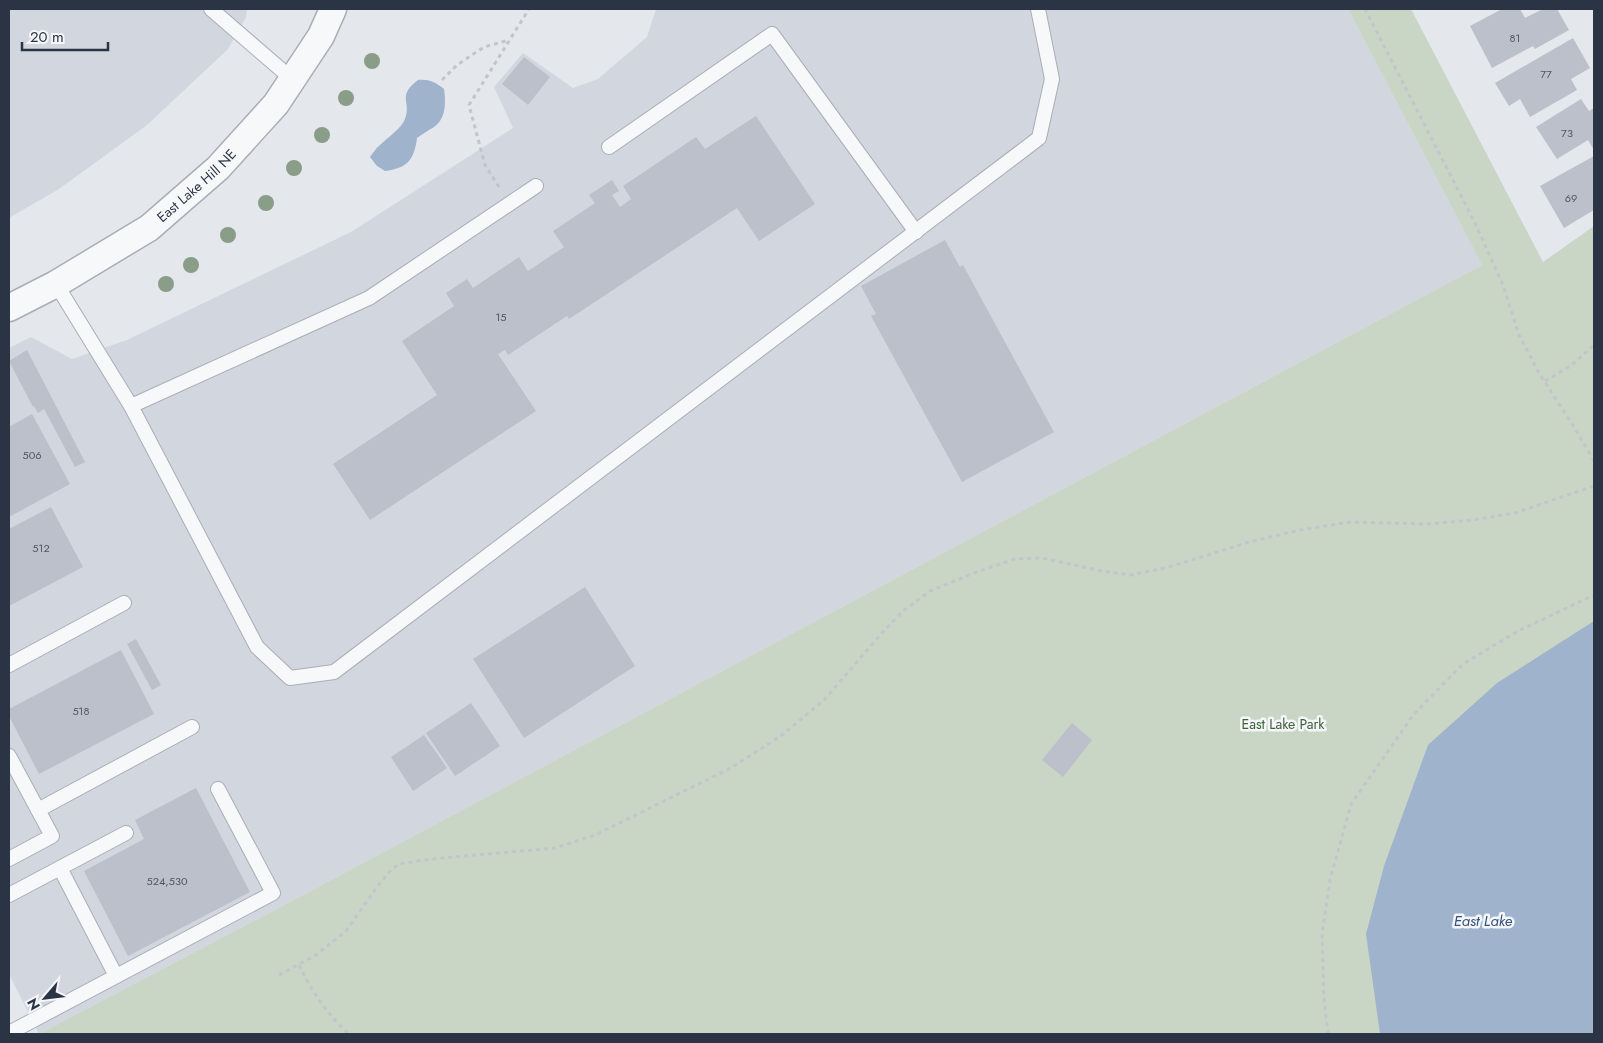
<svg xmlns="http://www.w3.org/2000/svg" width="1603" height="1043" font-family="Jost,sans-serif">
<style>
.built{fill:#d2d6de}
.green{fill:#c9d6c5}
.water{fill:#9fb4cc}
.building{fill:#bbc0ca}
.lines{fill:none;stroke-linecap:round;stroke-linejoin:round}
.lane-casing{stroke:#a9aeb7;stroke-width:16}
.street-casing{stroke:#a9aeb7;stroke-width:29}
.path{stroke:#c2c5cb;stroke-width:3;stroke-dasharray:4 4;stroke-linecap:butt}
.lane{stroke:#f7f8fa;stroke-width:14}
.street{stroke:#f7f8fa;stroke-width:26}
.tree{fill:#899d89}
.labels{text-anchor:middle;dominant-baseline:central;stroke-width:5;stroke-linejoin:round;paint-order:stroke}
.number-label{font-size:11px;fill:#4f5766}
.street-label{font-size:14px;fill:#2b3445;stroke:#f4f6f9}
.park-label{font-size:14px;fill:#3f6138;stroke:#f4f6f9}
.water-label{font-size:15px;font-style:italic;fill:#34527a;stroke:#f4f6f9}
</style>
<rect width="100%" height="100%" fill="#e4e7ec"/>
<g class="built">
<polygon points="9,9 247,9 246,17 228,49 147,125 59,189 9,218"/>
<polygon points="656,9 1348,9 1482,265 307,893 39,1034 9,974 9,348 31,337 72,359 127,340 351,232 513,128 494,87 523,53 573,88 598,79 647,37"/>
</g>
<polygon class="green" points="1348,9 1411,9 1543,262 1594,226 1594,1034 39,1034 307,893 1482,265"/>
<g class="water">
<path d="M 418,80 C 429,79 435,82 444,89 C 446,102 446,119 434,127 C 428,131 422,134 417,138 C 414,161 407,168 385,171 L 377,166 L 370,157 C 373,153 376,148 380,145 C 388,137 401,129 405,119 C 412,101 396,97 418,80 Z"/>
<polygon points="1594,621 1594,1034 1380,1034 1366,934 1384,866 1428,745 1497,683"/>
</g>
<g class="building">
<polygon points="1502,9 1520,9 1525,18 1543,9 1557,9 1569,30 1535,49 1533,46 1492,68 1470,26"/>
<polygon points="1573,38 1590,68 1571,79 1577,90 1530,117 1520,99 1509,106 1495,83"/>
<polygon points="524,57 550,77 528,105 502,84"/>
<polygon points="1581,99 1589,111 1594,108 1594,150 1588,140 1557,159 1536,127"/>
<polygon points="756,116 815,204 759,241 737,208 569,319 567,316 508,355 505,350 498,354 536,411 370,520 333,464 437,395 402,341 454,306 446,293 467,279 473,288 519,257 528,271 564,247 553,231 595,203 589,195 612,180 619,191 612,195 620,207 631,199 623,186 696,137 705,149"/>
<polygon points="1594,156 1594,210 1564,228 1540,186"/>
<polygon points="945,240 960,267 963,265 1054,432 962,482 871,316 876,314 861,286"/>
<polygon points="27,350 85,462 75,467 44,409 38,413 34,406 33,407 9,361"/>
<polygon points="32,414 70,484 9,517 9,427"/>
<polygon points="51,507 83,567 9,606 9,529"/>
<polygon points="585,587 635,666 524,738 473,659"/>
<polygon points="136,639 161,685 152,690 127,644"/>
<polygon points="121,650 154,714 39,774 9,716 9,709"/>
<polygon points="471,703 500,746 455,776 426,733"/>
<polygon points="1072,723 1092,740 1063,777 1042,760"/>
<polygon points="424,735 447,768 413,791 391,757"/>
<polygon points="196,788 250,892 128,956 84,871 144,839 135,820"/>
</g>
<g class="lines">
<g class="lane-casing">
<g id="lane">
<polyline points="211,9 292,79"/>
<polyline points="609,147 772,34 916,232"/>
<polyline points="56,284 131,406 369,298 536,186"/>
<polyline points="131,406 257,647 290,678 334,672 1039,138 1052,79 1038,9"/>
<polyline points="9,665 124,603"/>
<polyline points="9,756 52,836 9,859"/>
<polyline points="38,810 192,727"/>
<polyline points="60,868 116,976"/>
<polyline points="9,895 126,833"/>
<polyline points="9,1033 273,893 218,789"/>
</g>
</g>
<g class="street-casing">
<g id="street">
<path id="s1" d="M 9,308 L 56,284 L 149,228 L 218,168 L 276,104 L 321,36 L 333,9"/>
</g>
</g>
<g class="path">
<polyline points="1365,9 1475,223 1503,285 1519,335 1539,373 1574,427 1594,461"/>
<polyline points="442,80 457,65 484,47 509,40"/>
<polyline points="499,187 485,165 469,105 529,9"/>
<polyline points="1545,381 1572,365 1594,345"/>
<path d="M 299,965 C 312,992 327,1014 349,1034"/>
<polyline points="279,975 316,955 346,931 377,887 391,870 399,864 431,859 555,848 595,835 731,768 782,735 824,700 882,633 903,611 930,591 979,571 1015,559 1042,558 1102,571 1131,575 1169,567 1249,542 1300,530 1350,522 1426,524 1473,520 1515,513 1594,486"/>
<polyline points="1328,1034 1324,998 1322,934 1330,880 1351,804 1414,714 1463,664 1518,631 1594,595"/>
</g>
<use href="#lane" class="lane"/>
<use href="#street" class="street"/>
</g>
<g class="tree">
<circle cx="372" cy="61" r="8"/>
<circle cx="346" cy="98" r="8"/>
<circle cx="322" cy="135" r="8"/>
<circle cx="294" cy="168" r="8"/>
<circle cx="266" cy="203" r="8"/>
<circle cx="228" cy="235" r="8"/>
<circle cx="191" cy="265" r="8"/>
<circle cx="166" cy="284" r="8"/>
</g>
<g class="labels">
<g class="number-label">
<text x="1515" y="38">81</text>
<text x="1546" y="74">77</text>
<text x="1567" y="133">73</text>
<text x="1571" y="198">69</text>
<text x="501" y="317">15</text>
<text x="32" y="455">506</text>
<text x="41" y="548">512</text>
<text x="81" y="711">518</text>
<text x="167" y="881">524,530</text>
</g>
<g class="street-label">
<text stroke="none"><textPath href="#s1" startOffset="225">East Lake Hill NE</textPath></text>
</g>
<g class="park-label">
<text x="1283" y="724">East Lake Park</text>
</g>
<g class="water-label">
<text x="1483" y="921">East Lake</text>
</g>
</g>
<rect width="1603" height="1043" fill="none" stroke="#2b3445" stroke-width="20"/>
<g transform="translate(45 998) rotate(242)" stroke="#f4f6f9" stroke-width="4" paint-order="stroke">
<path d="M0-4L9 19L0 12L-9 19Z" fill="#2b3445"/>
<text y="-8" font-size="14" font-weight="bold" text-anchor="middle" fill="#2b3445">N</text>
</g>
<path d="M22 42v8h86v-8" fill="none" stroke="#2b3445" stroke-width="2.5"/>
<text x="30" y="42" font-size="15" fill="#2b3445" stroke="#f4f6f9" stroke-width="4" paint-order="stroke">20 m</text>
</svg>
